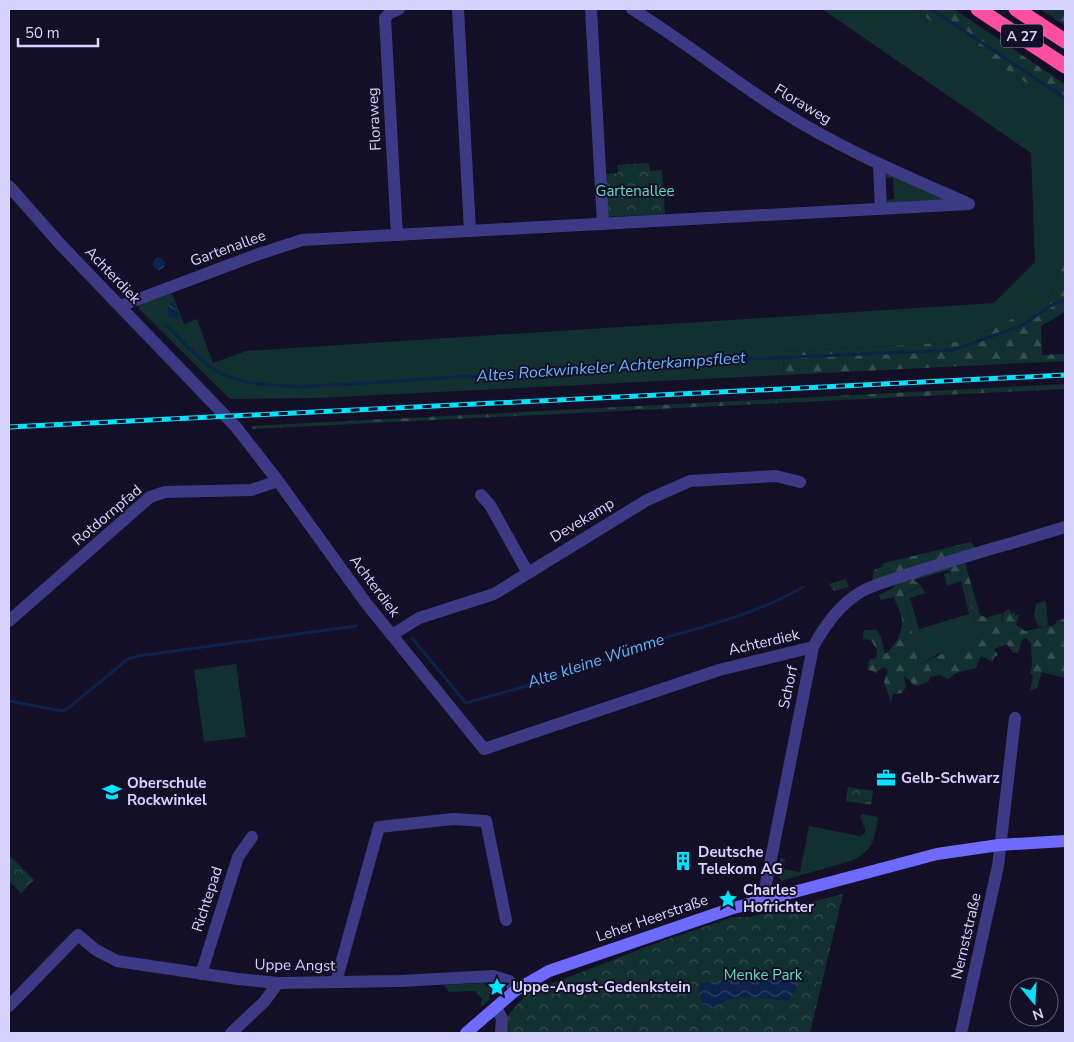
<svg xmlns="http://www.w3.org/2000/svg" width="1074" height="1042" font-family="'Nunito Sans',sans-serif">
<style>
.grass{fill:#12302f}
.forest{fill:url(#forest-firs);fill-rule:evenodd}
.park{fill:url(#park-crowns)}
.water{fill:url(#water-waves)}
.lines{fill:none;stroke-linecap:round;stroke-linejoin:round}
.stream{stroke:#0c2248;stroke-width:3}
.street{stroke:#3d3a85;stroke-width:12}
.secondary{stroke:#6f6bff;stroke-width:12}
.highway{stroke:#ff4fa3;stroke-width:15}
.rail-casing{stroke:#00e5ff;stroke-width:5}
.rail{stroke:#130f26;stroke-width:3;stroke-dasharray:9;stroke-linecap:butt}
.labels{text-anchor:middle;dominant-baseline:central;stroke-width:4;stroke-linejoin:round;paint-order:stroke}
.shield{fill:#130f26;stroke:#9e99be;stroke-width:1}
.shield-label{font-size:14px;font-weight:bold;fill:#d9d4ff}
.street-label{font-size:15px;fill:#d9d4ff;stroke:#130f26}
.park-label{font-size:15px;fill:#5fe0c0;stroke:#130f26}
.poi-label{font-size:15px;font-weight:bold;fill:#d9d4ff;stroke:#130f26;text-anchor:start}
.water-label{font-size:16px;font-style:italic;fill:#62b6ff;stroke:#130f26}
</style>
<defs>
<pattern id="forest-firs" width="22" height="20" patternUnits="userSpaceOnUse" patternTransform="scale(1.25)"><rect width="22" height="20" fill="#12302f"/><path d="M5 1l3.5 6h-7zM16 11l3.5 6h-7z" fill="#344d4e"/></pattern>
<pattern id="park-crowns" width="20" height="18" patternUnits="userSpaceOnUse" patternTransform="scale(1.25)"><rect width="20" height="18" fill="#12302f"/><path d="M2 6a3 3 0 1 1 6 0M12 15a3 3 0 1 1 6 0" fill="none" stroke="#344d4e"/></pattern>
<pattern id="water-waves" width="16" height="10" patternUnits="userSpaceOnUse" patternTransform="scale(1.25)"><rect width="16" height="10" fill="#0c2248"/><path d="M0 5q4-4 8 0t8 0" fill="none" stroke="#2f4163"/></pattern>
</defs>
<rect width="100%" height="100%" fill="#130f26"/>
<g class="grass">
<polygon points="822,9 913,9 1065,108 1065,251 1052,294 1002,325 958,342 783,352 784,375 317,398 230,399 139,309 139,305 171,293 173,296 184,324 197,319 213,363 246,351 994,303 1035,262 1031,153"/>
<polygon points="885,172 954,199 888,203 886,200 894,199 893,178 885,178"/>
<polygon points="949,572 951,577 961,574 977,627 971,642 965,648 938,654 919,665 904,594 921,586 925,593 910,598 919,629 969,614 961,581 947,586 944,574"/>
<polygon points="1046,601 1048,625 1045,627 1038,626 1034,616 1036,603"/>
<polygon points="1002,613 1002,628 997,624 990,624 988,617"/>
<polygon points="236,664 246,737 204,742 194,670"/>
<path d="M 862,814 L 878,817 C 875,839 874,848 854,860 L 781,881 L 777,873 L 780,858 L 785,859 L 784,869 L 800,872 L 809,826 L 860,836 L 865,833 L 865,829 L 860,817 Z"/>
<polygon points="500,982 500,990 480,1008 482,999 475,991 449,992 444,985"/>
</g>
<g class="forest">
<polygon points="913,9 954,9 1065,84 1065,108"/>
<polygon points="1040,9 1065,9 1065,26"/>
<polygon points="1065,251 1065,312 1041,326 1042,355 1065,354 1065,361 784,375 783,352 958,342 1002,325 1052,294"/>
<polygon points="1065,384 1065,389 253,429 251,426"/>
<polygon points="971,542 977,550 872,580 875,569 882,567 884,563"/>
<path d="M 964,559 L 980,615 L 988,618 L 990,624 L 997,624 L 1002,628 L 1003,613 L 1009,609 L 1012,614 L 1015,611 L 1015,616 L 1019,614 L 1016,625 L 1025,631 L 1055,625 L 1057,620 L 1065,619 L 1065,640 L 1063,644 L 1065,645 L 1065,678 L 1042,672 L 1037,688 L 1030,691 L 1033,676 L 1030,673 L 1032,666 L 1031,643 L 1026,638 L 1022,640 L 1018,653 L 1013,653 L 1007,644 L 994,649 L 998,655 L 994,657 L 993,662 L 981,656 L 976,668 L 956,673 L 948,679 L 940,675 L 930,677 L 929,681 C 911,691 916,684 904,676 L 906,687 L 902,693 L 893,694 L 891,702 L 884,682 L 888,670 L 883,667 L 876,673 L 867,669 L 870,659 L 876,658 L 877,650 L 871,640 L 863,639 L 864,630 L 876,630 L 881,637 L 885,654 C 895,647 903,632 902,620 C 901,612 896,604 894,597 L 881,600 L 879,595 L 891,589 L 899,581 ZM 950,570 L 951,577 L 961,574 L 977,627 L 971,642 L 965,648 L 955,647 L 919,665 L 904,594 L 921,585 L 913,580 Z"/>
</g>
<g class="park">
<polygon points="649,163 650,171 662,170 665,214 607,217 605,174 618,173 617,165"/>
<polygon points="846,579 849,587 834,591 829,584"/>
<polygon points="848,787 873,791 871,805 846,801"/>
<polygon points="9,855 34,880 21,893 9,881"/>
<polygon points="843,894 810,1033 507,1033 508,1015 528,993 659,942 733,917 750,917"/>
</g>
<g class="water">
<circle cx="159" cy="264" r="6"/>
<polygon points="170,301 173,302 179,316 178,320 170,317 167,311"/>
<path d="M 782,974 L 794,978 L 797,988 L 790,1000 C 761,1001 740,990 712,1008 L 703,1005 L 698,990 L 701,983 Z"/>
</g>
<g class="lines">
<g class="stream">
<polyline points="931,9 1065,98"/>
<path d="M 166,325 C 185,343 206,370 232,378 C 254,385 278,386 301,387 L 726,360 L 953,350 L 1023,325 L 1050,306 L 1065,300"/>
<path d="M 412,638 L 466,703 C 507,691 549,681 590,666 C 612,658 634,647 657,640 C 708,625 757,614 803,587"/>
<polyline points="9,701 62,711 67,709 128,659 138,656 356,626"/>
</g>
<g class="street">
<polyline points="458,9 470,231"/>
<polyline points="591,9 603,224"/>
<path d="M 632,9 C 684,41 731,79 783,112 C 841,149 904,175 967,203"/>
<polyline points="879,164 881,209"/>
<polyline points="9,186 60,244 236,427 278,481 366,603 484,749 719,670 813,647"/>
<polyline points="397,235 385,18 390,13 399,9"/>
<polyline points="120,306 256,255 302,240 969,204"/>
<polyline points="481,495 490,505 528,573"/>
<polyline points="9,621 150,497 165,492 251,490 278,481"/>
<polyline points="392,635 419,618 494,594 647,500 690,481 776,476 800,482"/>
<path d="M 763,899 L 813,647 C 826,623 845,597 871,587 C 934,564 1001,547 1065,527"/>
<polyline points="201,974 238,857 252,837"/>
<polyline points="336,982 379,827 453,819 486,821 506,920"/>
<polyline points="9,1006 78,935 96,950 117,961 238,979 278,983 400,981 493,976 509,981 516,990"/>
<polyline points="496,1007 502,1019 501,1033"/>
<polyline points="231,1033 264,1002 278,983"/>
<polyline points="961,1033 998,866 1015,718"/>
</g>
<polyline class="secondary" points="466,1033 516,990 549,971 730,909 937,854 999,845 1065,841"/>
<g class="highway">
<polyline points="978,9 1065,66"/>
<polyline points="1016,9 1065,41"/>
</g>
<g class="rail-casing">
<polyline id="rail" points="9,427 1065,375"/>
</g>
<use href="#rail" class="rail"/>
</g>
<defs>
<g id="office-bare" transform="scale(1.5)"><path d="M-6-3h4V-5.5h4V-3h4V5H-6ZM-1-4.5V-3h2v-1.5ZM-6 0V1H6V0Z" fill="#00e5ff" stroke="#130f26" stroke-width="2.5" paint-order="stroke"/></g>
<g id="school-bare" transform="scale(1.5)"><path d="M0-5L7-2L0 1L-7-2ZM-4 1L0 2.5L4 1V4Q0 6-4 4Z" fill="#00e5ff" stroke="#130f26" stroke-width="2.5" paint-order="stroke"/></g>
<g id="building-bare" transform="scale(1.5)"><path d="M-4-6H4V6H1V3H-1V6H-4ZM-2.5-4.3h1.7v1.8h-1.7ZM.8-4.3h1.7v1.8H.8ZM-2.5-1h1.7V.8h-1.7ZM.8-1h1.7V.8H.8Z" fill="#00e5ff" stroke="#130f26" stroke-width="2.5" paint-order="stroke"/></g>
<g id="sight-bare" transform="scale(1.5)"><path d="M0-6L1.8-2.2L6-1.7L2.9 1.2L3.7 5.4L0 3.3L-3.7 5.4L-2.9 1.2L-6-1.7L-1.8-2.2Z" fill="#00e5ff" stroke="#130f26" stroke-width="2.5" paint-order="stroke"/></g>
</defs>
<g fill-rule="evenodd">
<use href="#office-bare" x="886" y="778"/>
<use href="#school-bare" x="112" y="792"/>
<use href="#building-bare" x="683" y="861"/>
<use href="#sight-bare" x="728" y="899"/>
<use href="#sight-bare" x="497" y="987"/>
</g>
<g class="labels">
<rect class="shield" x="1001" y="24.5" width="42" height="23" rx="4"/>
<g class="shield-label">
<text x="1022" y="36">A 27</text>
</g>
<g class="street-label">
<text transform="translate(803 104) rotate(31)">Floraweg</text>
<text transform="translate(374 119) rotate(-93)">Floraweg</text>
<text transform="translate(228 248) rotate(-20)">Gartenallee</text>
<text transform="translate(113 275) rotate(46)">Achterdiek</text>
<text transform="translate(107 515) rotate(-40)">Rotdornpfad</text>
<text transform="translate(582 520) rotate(-31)">Devekamp</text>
<text transform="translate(375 586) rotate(53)">Achterdiek</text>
<text transform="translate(764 642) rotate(-13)">Achterdiek</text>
<text transform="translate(788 687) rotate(-78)">Schorf</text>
<text transform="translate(207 899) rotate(-72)">Richtepad</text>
<text transform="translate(652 918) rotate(-19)">Leher Heerstraße</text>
<text transform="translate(966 936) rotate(-77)">Nernststraße</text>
<text transform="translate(295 965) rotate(1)">Uppe Angst</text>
</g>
<g class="park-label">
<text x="635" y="191">Gartenallee</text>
<text x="763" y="975">Menke Park</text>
</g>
<g class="poi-label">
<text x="901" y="778">Gelb-Schwarz</text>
<text x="127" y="783">Oberschule<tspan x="127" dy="17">Rockwinkel</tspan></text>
<text x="698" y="852">Deutsche<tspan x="698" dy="17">Telekom AG</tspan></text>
<text x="743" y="890">Charles<tspan x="743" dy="17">Hofrichter</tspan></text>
<text x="512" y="987">Uppe-Angst-Gedenkstein</text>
</g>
<g class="water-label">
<text transform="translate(611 367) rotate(-4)">Altes Rockwinkeler Achterkampsfleet</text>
<text transform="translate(596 661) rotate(-18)">Alte kleine Wümme</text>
</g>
</g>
<rect width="1074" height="1042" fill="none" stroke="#d9d4ff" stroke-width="20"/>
<g transform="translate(1034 1002) rotate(162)"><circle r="24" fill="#130f26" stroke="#625e7d"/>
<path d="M0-4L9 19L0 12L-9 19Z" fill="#00e5ff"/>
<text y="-8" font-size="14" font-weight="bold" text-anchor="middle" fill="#d9d4ff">N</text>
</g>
<path d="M18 38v8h80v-8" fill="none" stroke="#d9d4ff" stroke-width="2.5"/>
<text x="25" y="38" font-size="15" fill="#d9d4ff" stroke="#130f26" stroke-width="4" paint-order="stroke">50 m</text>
</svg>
